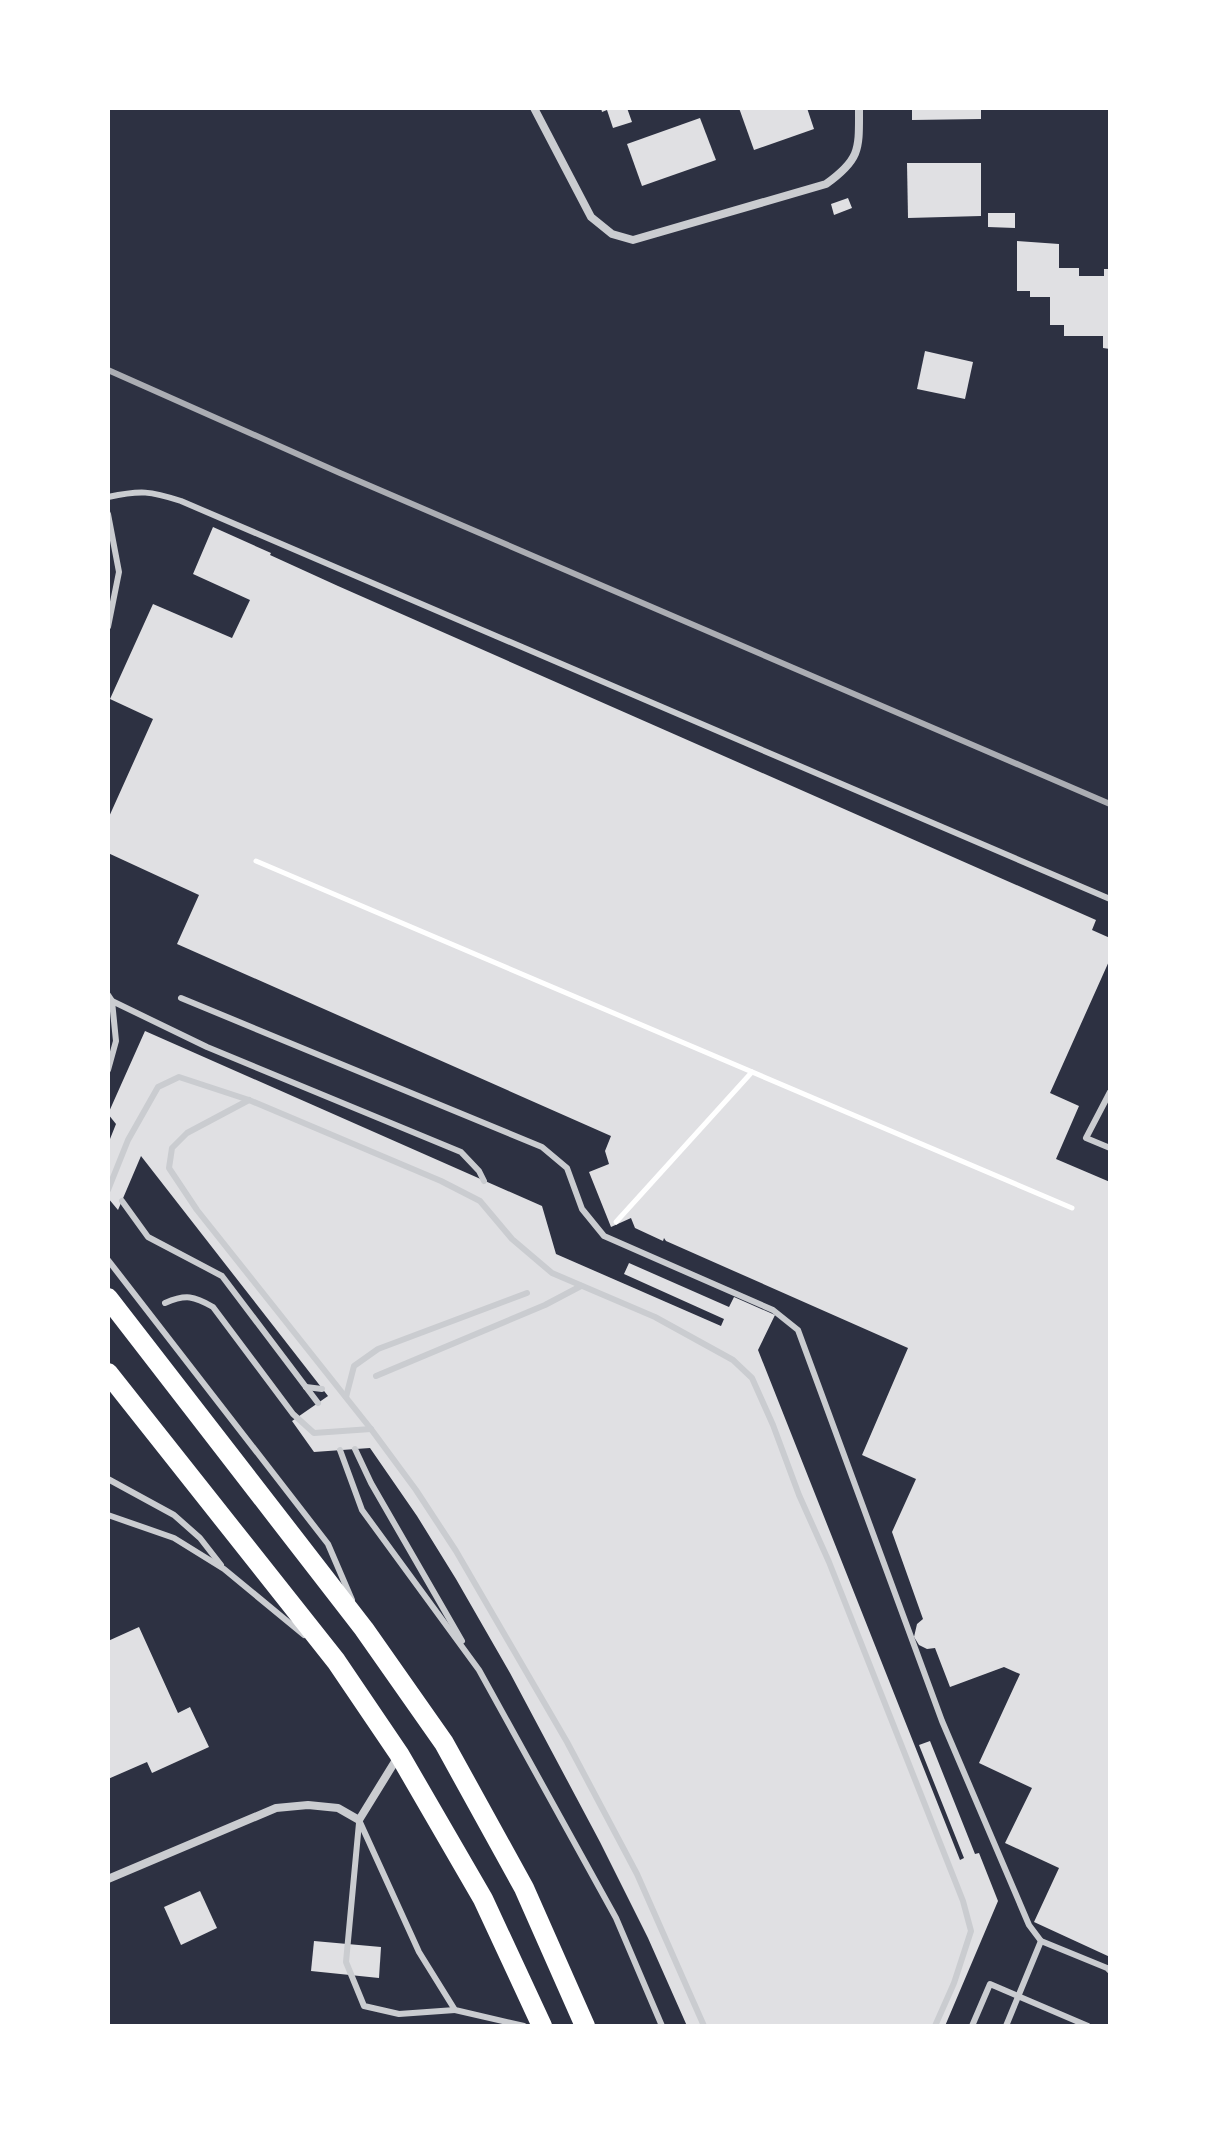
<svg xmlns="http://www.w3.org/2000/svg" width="1218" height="2134" font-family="Mulish,sans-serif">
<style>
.building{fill:#e0e0e3}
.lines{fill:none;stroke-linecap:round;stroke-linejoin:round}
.path{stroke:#fff;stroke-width:5}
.service{stroke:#caccd0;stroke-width:6}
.minor{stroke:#caccd0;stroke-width:8}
.primary{stroke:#fff;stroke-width:20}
.rail{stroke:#abadb3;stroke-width:6}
</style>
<rect width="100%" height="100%" fill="#2d3142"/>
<g class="building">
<polygon points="601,108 627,108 632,122 613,128 607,110 602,112"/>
<polygon points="739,108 807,108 814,129 754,150"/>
<polygon points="912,108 981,108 981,119 912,120"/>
<polygon points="700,118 716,160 642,186 627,144"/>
<polygon points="907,163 981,163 981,216 908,218"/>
<polygon points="848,198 852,208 834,215 831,204"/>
<polygon points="988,213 1015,213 1015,228 988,227"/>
<polygon points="1017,241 1059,244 1059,268 1079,268 1079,276 1104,276 1104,269 1110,269 1110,349 1103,348 1103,336 1064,336 1064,325 1050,325 1050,297 1030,297 1030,291 1017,291"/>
<polygon points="925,351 973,362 965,399 917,389"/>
<polygon points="213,527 271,553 270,555 338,586 1096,920 1092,930 1110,938 1110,959 1050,1093 1079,1106 1056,1159 1110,1182 1110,1957 1034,1922 1059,1868 1005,1843 1032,1788 979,1763 1020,1674 1004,1667 950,1687 935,1648 927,1649 919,1645 914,1637 917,1624 923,1619 892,1532 916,1479 862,1455 908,1348 666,1241 664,1238 663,1241 635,1228 631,1218 611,1227 589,1172 609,1164 605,1151 611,1136 177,944 199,895 108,853 108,819 153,719 110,699 153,604 232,638 250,600 193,574"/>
<polygon points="145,1031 542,1206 556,1254 721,1326 724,1319 624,1274 629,1263 729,1307 734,1297 775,1315 758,1350 960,1860 964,1858 919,1745 930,1741 975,1854 979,1853 998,1901 945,2026 687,2026 648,1938 600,1842 510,1673 456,1579 417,1516 370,1448 314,1452 292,1421 328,1396 141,1156 118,1210 108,1198 108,1144 116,1124 108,1114"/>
<polygon points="139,1627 178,1713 190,1707 209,1747 152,1773 147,1762 108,1779 108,1641"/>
<polygon points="200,1891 217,1928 181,1945 164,1907"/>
<polygon points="314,1941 381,1947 379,1978 311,1971"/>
</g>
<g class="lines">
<g class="path">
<polyline points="256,861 1072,1208"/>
<polyline points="616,1222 752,1072"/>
</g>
<g class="service">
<path d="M 108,497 C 141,490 150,491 181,501 L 1110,899"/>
<polyline points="108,514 119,572 108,627"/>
<polyline points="108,995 112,1001 207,1047 461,1152 479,1171 484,1181"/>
<polyline points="181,998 542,1147 567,1168 582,1209 604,1236 773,1310 798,1330 942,1721 1029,1925 1041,1941 1107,1968 1110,1971"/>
<polyline points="108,1070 116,1041 112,1001 110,1001"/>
<polyline points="1110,1092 1086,1138 1110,1148"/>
<polyline points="249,1100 187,1133 172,1148 169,1168 197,1210 371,1429 416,1490 456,1551 567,1742 637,1874 704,2026"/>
<polyline points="108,1190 128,1140 158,1087 179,1077 249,1100 441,1181 480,1201 512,1239 552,1273 655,1317 733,1360 752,1378 773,1425 799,1495 829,1562 963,1901 971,1931 954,1983 935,2026"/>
<polyline points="122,1201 148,1237 222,1276 318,1403"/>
<polyline points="108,1260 328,1544 352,1600"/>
<path d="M 165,1303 C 186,1294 194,1296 213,1307 L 293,1414 L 314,1433 L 371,1429"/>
<polyline points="376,1376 545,1305 581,1286"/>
<polyline points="306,1387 322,1389"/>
<polyline points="346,1397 354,1366 378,1349 527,1293"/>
<polyline points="355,1449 371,1483 462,1641"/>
<polyline points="340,1450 362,1510 479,1670 616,1918 662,2026"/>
<polyline points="108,1479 174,1515 200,1538 221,1565"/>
<polyline points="108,1515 174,1538 224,1569 304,1635"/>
<polyline points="359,1820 419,1952 455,2010 524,2026"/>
<polyline points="359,1823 346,1962 364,2006 399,2014 455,2010"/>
<polyline points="972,2026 990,1984 1088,2026"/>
<polyline points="1006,2026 1041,1941"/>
</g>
<g class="minor">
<path d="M 534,108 L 591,217 L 612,234 L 633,240 L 826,184 C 861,159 859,149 859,108"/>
<polyline points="108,1879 276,1808 308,1805 338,1808 359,1820 399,1755"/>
</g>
<g class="primary">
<polyline points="108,1298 364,1629 444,1743 524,1888 585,2026"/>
<polyline points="108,1373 336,1661 399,1754 483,1899 542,2026"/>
</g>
<polyline class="rail" points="108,370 340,473 1110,804"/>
</g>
<rect width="1218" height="2134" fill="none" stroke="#ffffff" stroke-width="220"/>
</svg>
